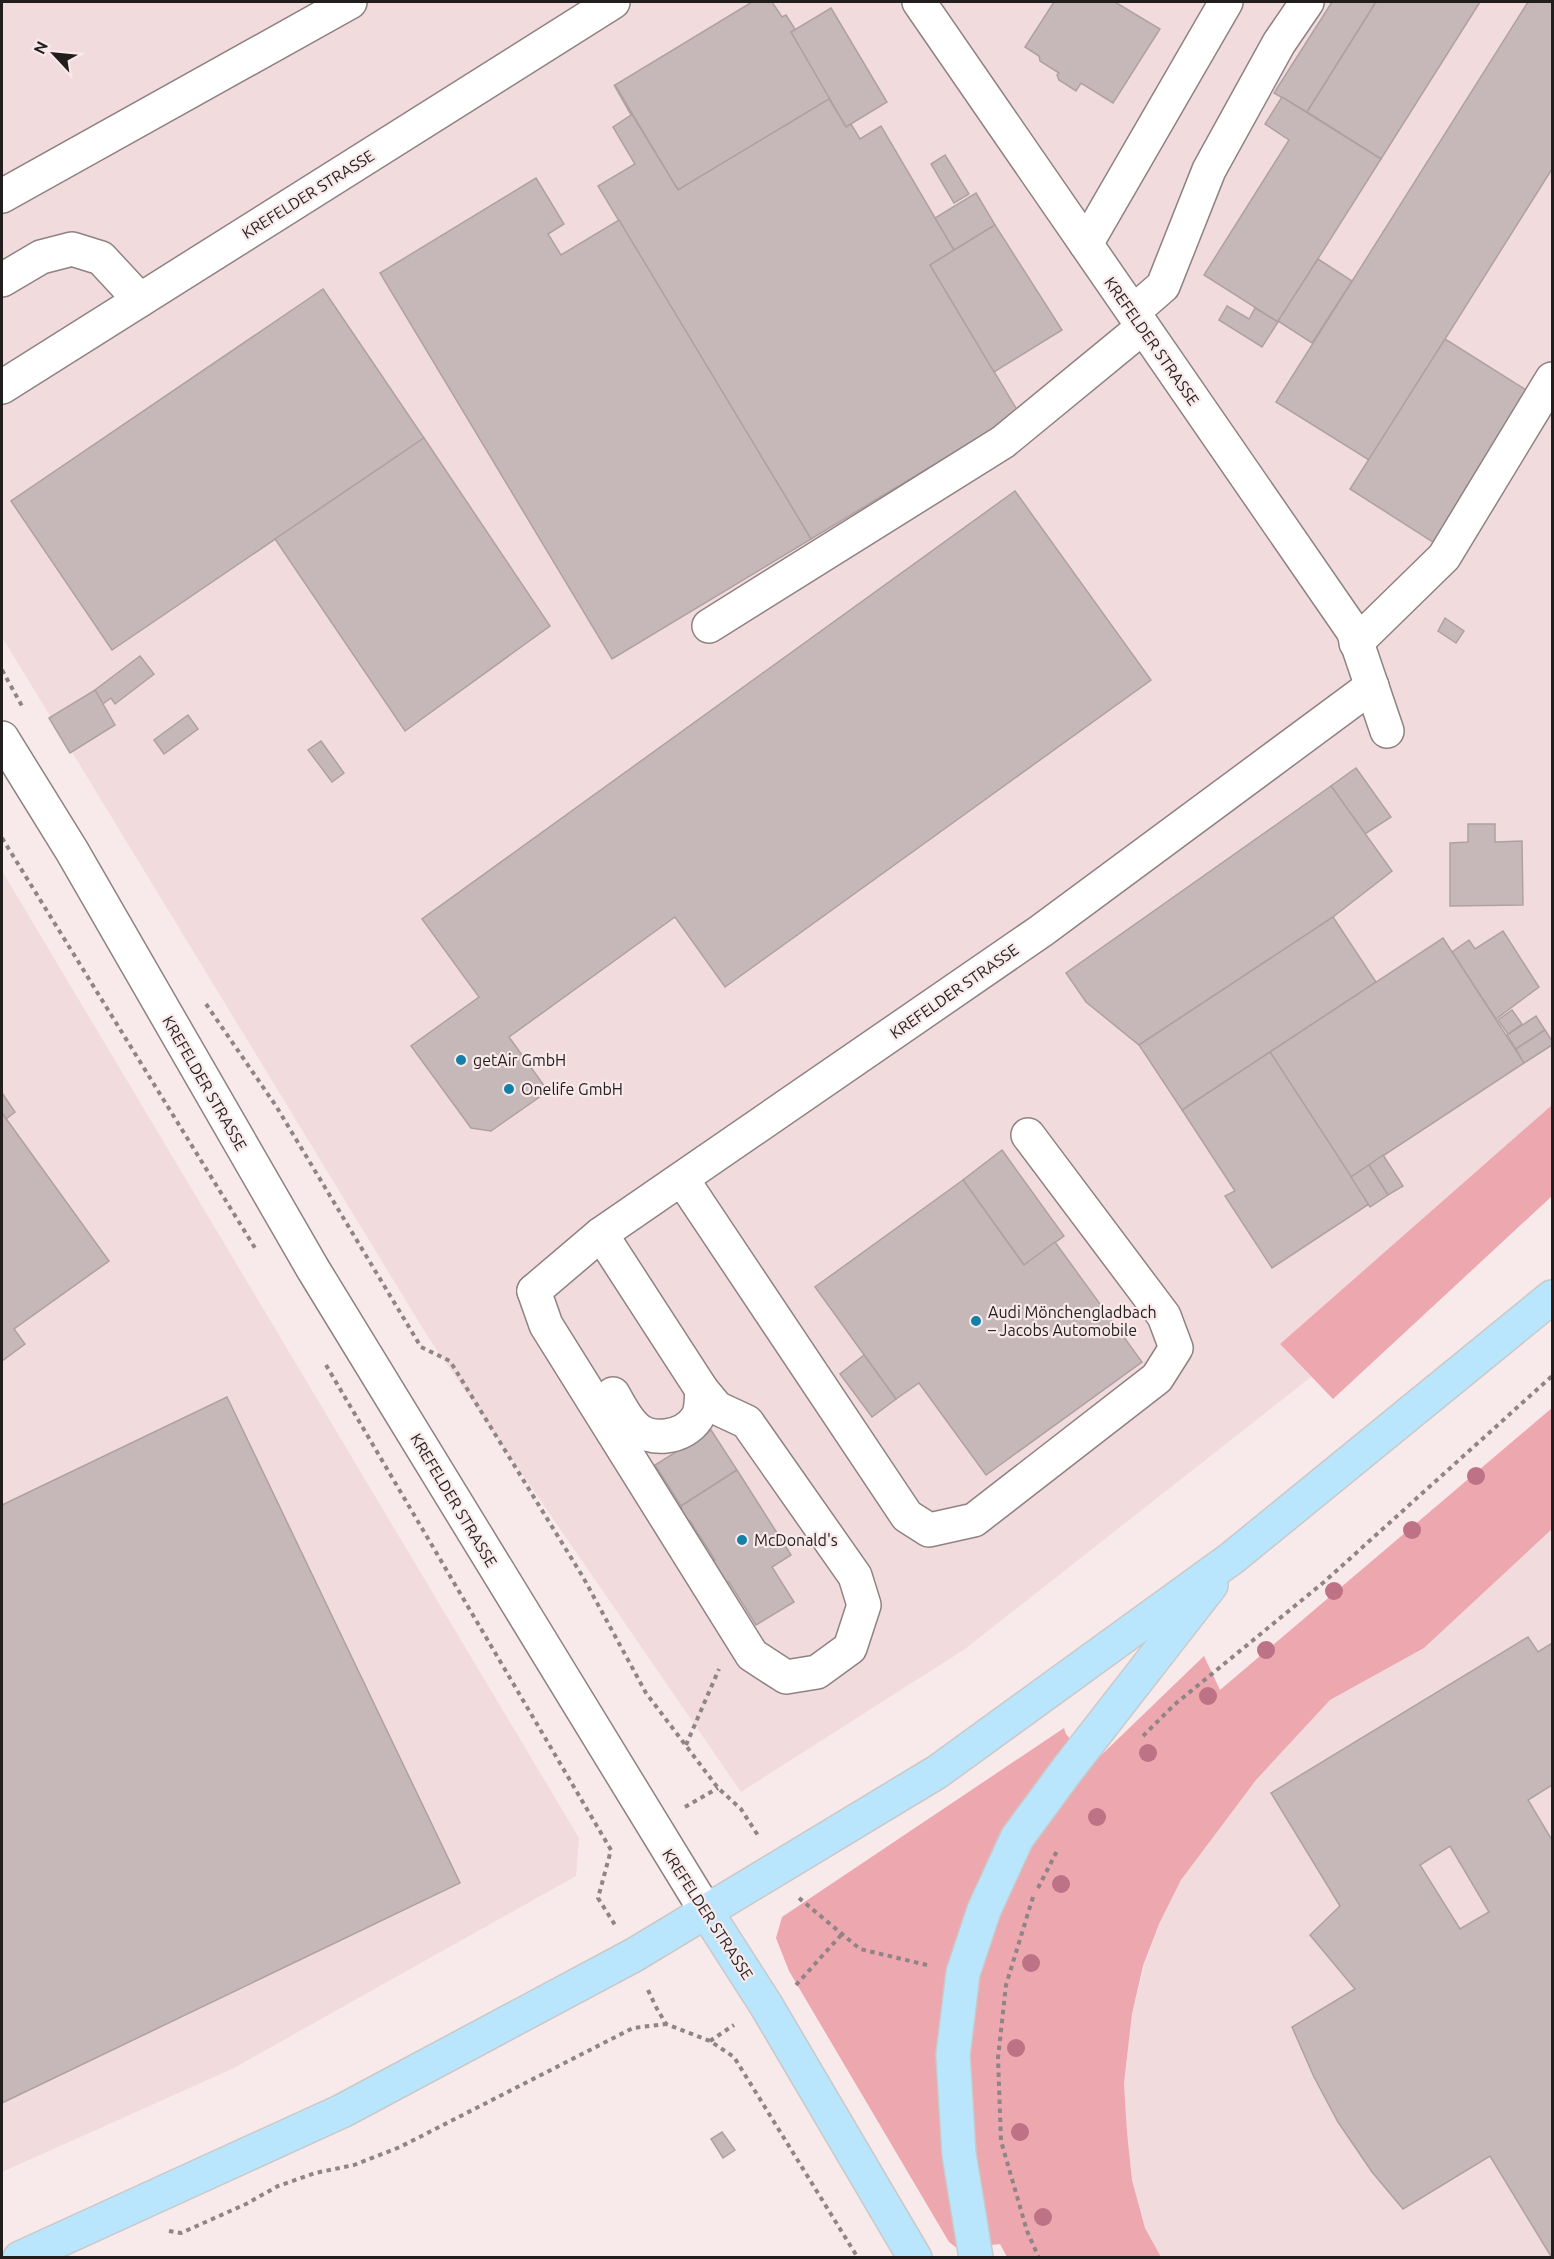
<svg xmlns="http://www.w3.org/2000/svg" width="1554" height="2259" font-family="Ubuntu,sans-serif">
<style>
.built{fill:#f2dbdc}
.green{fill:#eda7ae}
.building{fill:#c6b8b9;stroke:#afa1a2;stroke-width:1.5;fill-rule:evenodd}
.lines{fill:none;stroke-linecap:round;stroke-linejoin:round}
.minor-casing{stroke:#8f8283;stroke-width:36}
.major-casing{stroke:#cac9c9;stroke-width:36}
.path{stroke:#8f8586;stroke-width:4;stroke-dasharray:4.5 4.5;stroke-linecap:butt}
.minor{stroke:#fff;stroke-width:33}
.major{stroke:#b9e6fc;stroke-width:33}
.tree{fill:#bd7285}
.poi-dot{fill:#1380a8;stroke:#f8e9ea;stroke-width:2}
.labels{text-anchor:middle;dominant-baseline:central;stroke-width:4.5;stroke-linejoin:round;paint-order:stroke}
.street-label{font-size:16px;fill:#231e1e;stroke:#f8e9ea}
.poi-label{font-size:16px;fill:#231e1e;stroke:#f8e9ea;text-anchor:start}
</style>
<rect width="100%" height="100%" fill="#f8e9ea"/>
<g class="built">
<polygon points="2,2 1552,2 1552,1105 1280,1344 1311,1377 965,1649 741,1792 428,1337 2,637"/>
<polygon points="2,871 579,1838 576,1876 232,2069 2,2172"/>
<polygon points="1552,1529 1552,2257 1161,2258 1145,2228 1132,2180 1127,2132 1124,2083 1132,2014 1144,1966 1159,1924 1181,1880 1256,1780 1330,1700 1424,1648"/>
</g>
<g class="green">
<polygon points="1552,1105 1552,1196 1333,1399 1280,1344"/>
<polygon points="1552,1408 1552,1529 1424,1648 1330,1700 1256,1780 1181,1880 1159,1924 1143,1966 1132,2014 1124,2083 1127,2132 1132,2180 1145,2228 1161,2257 1007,2257 1000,2244 958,2249 949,2242 789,1971 776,1938 782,1917 1064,1728 1066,1734 1092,1764 1204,1656 1220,1690"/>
</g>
<g class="building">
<polygon points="752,2 772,2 782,17 786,15 795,29 791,32 831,98 678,190 615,85"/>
<polygon points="1054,2 1115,2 1160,29 1113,103 1081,83 1076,91 1059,80 1057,75 1059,73 1040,61 1039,56 1025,47"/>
<polygon points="1332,2 1376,2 1307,112 1274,93"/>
<polygon points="1376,2 1480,2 1381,159 1307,112"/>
<polygon points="1528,2 1552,2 1552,169 1369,460 1276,402"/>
<polygon points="831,8 887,102 846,127 791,32"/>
<polygon points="614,85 678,190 829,99 846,127 851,124 860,139 881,126 954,250 930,265 1019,413 811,539 598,186 635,164 613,127 631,115"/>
<polygon points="1282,97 1381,159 1278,322 1204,275 1289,140 1265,124"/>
<polygon points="945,155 969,194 954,203 931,164"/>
<polygon points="536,178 564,224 548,234 561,255 619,220 811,539 612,659 380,273"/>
<polygon points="976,193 995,225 954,250 935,218"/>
<polygon points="995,225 1062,330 994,372 930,265"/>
<polygon points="1318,259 1352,281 1312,343 1278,321"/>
<polygon points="323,289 424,438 112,650 11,501"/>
<polygon points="1227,306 1249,319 1255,308 1278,322 1262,347 1219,320"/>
<polygon points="1445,339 1534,395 1439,546 1350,489"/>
<polygon points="424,438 550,626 405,731 275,539"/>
<polygon points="1015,491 1151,680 725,987 675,917 509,1037 548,1091 491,1131 471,1128 411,1046 479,997 422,919"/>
<polygon points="1445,618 1464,631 1456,643 1438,631"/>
<polygon points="140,656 154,674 115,704 111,698 103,704 95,690"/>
<polygon points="95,690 115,725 70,753 49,718"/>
<polygon points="188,715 198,729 164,754 154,740"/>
<polygon points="321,741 344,773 332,782 308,750"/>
<polygon points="1356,768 1391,817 1365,834 1331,786"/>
<polygon points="1331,786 1392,871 1333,917 1139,1045 1086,1002 1066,973"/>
<polygon points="1468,824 1495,824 1495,842 1522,841 1523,905 1450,906 1450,843 1468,842"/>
<polygon points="1333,917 1376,982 1182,1110 1139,1045"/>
<polygon points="1503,931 1539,987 1496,1019 1452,952 1469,940 1475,949"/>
<polygon points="1443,938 1524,1063 1351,1177 1270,1052"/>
<polygon points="1512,1010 1522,1024 1508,1034 1498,1020"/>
<polygon points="1536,1016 1545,1030 1516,1049 1507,1035"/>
<polygon points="1545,1030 1552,1041 1552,1045 1524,1063 1516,1049"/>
<polygon points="1270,1052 1369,1204 1272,1268 1225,1196 1235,1191 1182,1110"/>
<polygon points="2,1093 15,1112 6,1119 2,1113"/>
<polygon points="2,1113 109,1261 14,1329 25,1344 2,1361"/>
<polygon points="1002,1150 1064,1236 1024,1265 963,1180"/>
<polygon points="1383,1155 1403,1186 1388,1195 1369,1165"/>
<polygon points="1369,1165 1388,1195 1370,1207 1351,1177"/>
<polygon points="963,1180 1024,1265 1055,1242 1142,1362 986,1475 919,1383 896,1399 815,1287"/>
<polygon points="864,1355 896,1399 872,1417 840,1374"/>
<polygon points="227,1397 460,1883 2,2103 2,1505"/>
<polygon points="711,1430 737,1470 681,1506 655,1465"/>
<polygon points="737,1470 791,1555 772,1567 794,1602 756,1625 729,1582 723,1585 709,1563 715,1560 690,1521 685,1524 677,1512 682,1509 681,1506"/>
<path d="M 1528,1637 L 1538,1652 L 1552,1643 L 1552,1785 L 1528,1800 L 1552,1840 L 1552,2258 L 1490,2156 L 1403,2209 L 1372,2172 L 1338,2122 L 1314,2077 L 1292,2027 L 1355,1989 L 1310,1935 L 1340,1906 L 1271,1793 ZM 1450,1846 L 1489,1912 L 1460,1929 L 1420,1865 Z"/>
<polygon points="722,2132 735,2150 723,2158 711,2139"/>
</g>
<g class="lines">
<g class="minor-casing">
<g id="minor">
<polyline points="919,2 1353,631 1387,731"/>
<polyline points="2,196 350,2"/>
<polyline points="1086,244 1226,2"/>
<polyline points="2,280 41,257 72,249 101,258 140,300"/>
<polyline points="1133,312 1163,286 1209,170 1279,43 1307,2"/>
<polyline points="2,387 613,2"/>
<polyline points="709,626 1003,442 1143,327"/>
<polyline points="1356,643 1444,557 1552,379"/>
<polyline points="2,738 72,851 313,1269 707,1913"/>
<polyline points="682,1179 907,1516 929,1530 974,1520 1157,1378 1176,1348 1164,1316 1028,1135"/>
<polyline points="534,1291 546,1325 752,1655 786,1677 817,1672 850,1648 864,1605 855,1576 747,1422 717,1408 702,1390 601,1234"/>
<polyline points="534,1291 601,1234 1041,931 1372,686"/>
<path d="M 613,1394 C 619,1404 625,1417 634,1426 C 650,1443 684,1438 697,1418 C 702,1410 701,1399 702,1390"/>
</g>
</g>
<g class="major-casing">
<g id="major">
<polyline points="707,1913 766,2005 915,2258"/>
<polyline points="20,2258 342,2111 634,1955 937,1772 1232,1558 1552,1297"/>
<polyline points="976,2258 959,2154 953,2055 963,1973 984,1910 1017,1838 1067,1770 1211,1585"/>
</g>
</g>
<g class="path">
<polyline points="2,670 22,706"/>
<polyline points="2,838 255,1248"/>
<polyline points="206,1004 276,1106 421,1347 450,1361 583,1577 646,1693 718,1788 741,1809 759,1837"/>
<polyline points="326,1365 611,1850 598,1898 615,1925"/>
<polyline points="1143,1736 1174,1705 1324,1582 1552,1376"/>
<polyline points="686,1745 719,1669"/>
<polyline points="685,1807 718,1788"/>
<polyline points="1038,1888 1058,1849"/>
<polyline points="1033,1897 1006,1985 998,2058 1001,2141 1027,2231 1039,2258"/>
<polyline points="799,1898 860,1949 927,1965"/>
<polyline points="796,1985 842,1934"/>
<polyline points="648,1990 656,2007 666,2024 710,2041 734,2057 858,2258"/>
<polyline points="710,2041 734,2025"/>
<polyline points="169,2231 181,2233 246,2204 278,2186 315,2173 354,2165 400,2147 633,2028 666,2024"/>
</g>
<use href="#minor" class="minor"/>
<use href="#major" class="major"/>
</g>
<g class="tree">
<circle cx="1476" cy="1476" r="9"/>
<circle cx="1412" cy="1530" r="9"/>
<circle cx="1334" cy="1591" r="9"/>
<circle cx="1266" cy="1650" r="9"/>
<circle cx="1208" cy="1696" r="9"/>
<circle cx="1148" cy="1753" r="9"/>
<circle cx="1097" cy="1817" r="9"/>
<circle cx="1061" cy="1884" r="9"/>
<circle cx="1031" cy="1963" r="9"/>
<circle cx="1016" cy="2048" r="9"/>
<circle cx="1020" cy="2132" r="9"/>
<circle cx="1043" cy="2217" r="9"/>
</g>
<g class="poi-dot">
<circle cx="461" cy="1060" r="6"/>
<circle cx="509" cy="1089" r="6"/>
<circle cx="976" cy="1321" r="6"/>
<circle cx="742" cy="1540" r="6"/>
</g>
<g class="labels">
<g class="street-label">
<text transform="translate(308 194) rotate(-32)">KREFELDER STRASSE</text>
<text transform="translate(1152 341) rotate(55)">KREFELDER STRASSE</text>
<text transform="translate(954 991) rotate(-35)">KREFELDER STRASSE</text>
<text transform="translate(205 1083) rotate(60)">KREFELDER STRASSE</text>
<text transform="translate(454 1500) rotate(59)">KREFELDER STRASSE</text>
<text transform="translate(708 1914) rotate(57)">KREFELDER STRASSE</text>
</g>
<g class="poi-label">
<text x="473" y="1060">getAir GmbH</text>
<text x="521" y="1089">Onelife GmbH</text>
<text x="988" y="1312">Audi Mönchengladbach<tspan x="988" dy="18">– Jacobs Automobile</tspan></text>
<text x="754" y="1540">McDonald's</text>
</g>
</g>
<rect width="1554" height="2259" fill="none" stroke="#231e1e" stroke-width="6"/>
<g transform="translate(54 54) rotate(296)" stroke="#f8e9ea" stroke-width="4.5" paint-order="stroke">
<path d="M0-4.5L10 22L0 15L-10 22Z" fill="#231e1e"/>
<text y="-9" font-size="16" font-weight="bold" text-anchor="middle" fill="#231e1e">N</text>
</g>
</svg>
